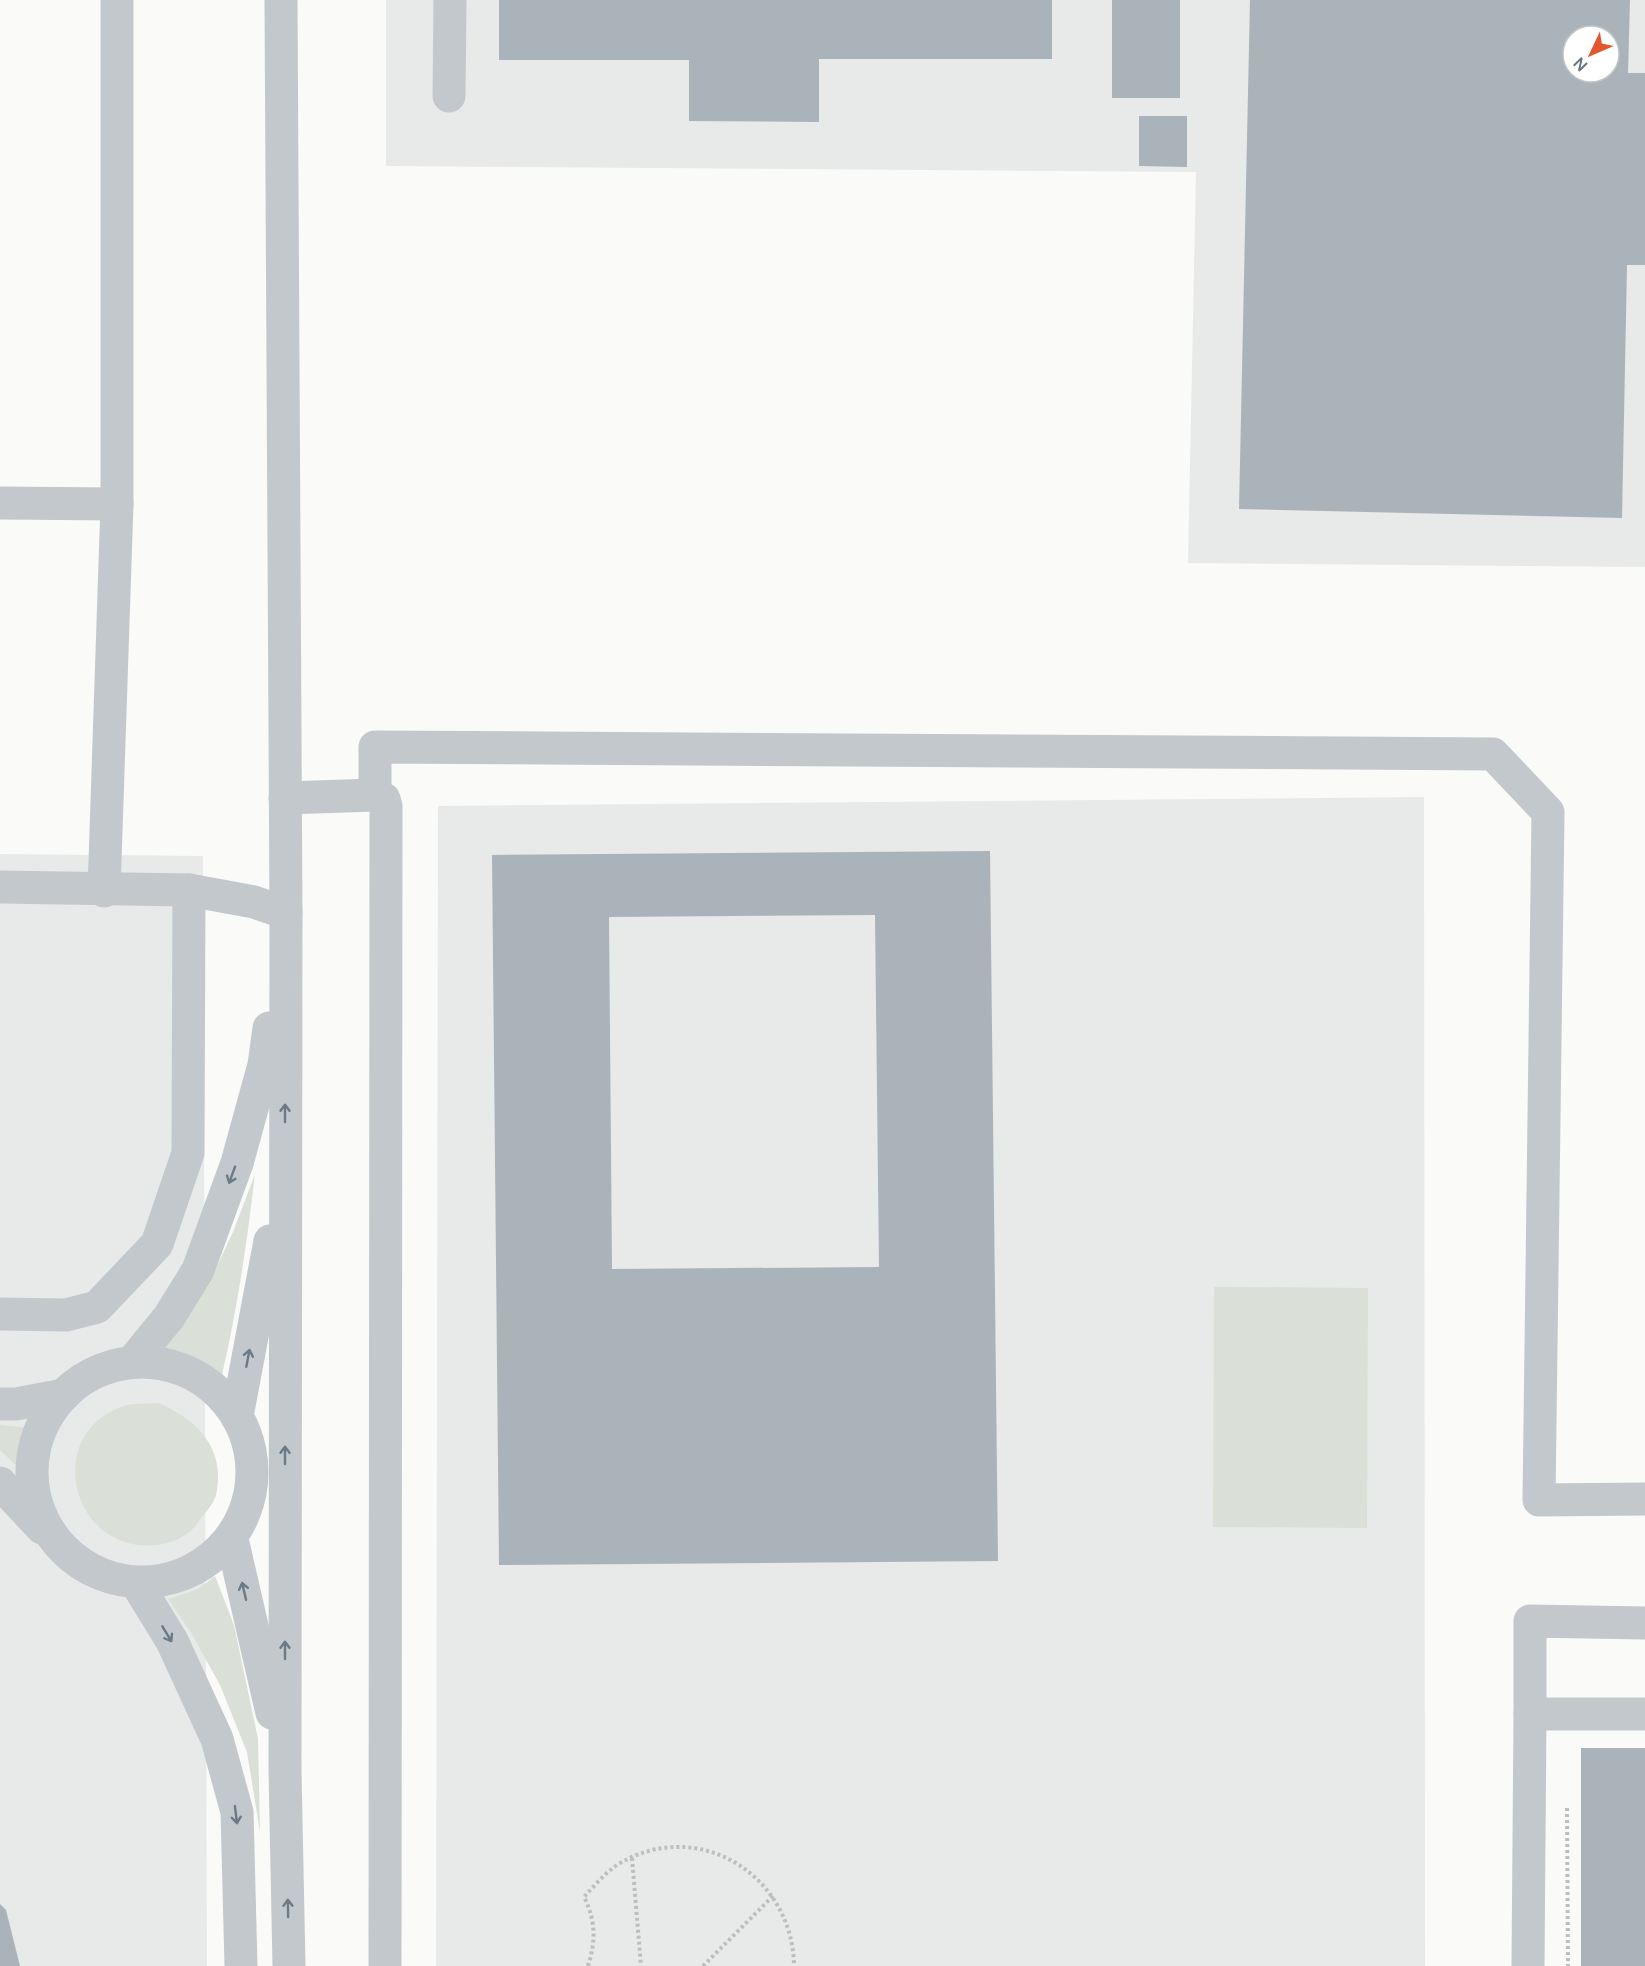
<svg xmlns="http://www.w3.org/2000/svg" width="1645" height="1966" font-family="Manrope,sans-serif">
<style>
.built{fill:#e8e9e9;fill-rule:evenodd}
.green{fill:#dadfd7}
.building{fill:#aab3b9;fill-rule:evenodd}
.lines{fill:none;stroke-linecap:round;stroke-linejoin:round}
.path{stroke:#bbbfc2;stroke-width:4;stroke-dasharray:3 3;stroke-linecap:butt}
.minor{stroke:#c3c8cc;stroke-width:33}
.oneway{stroke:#6a7a87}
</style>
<rect width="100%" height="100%" fill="#fafaf8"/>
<g class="built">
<path d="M 386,0 L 1645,0 L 1645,567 L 1188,563 L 1196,172 L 386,166 ZM 1573,36 L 1609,36 L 1609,72 L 1573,72 Z"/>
<polygon points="1424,797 1425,1966 436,1966 438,806"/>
<polygon points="0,854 203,856 207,1966 0,1966"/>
</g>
<g class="green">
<path d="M 255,1174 C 247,1243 237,1311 221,1379 L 180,1357 L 159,1353 L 210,1281 L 233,1232 Z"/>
<polygon points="1214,1287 1368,1288 1367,1528 1213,1527"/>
<path d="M 159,1403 C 198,1421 226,1448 216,1495 C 214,1503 206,1512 201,1518 C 191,1535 175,1543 156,1545 C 71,1554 40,1431 127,1405 C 137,1403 149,1404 159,1403 Z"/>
<polygon points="0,1425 30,1428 21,1454 20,1469 0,1450"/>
<polygon points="215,1576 234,1625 258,1739 260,1832 247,1752 220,1685 190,1631 168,1599 198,1589"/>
</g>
<g class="building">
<polygon points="499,0 1052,0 1052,59 819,59 819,122 689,121 689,60 499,60"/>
<rect x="1112" y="0" width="68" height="98"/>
<path d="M 1250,0 L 1630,0 L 1628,73 L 1645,73 L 1645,265 L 1627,265 L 1622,518 L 1239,509 ZM 1573,36 L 1609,36 L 1609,72 L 1573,72 Z"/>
<polygon points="1139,116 1187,116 1187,167 1139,166"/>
<path d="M 990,851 L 998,1561 L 499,1565 L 492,855 ZM 875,915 L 879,1267 L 612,1269 L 609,917 Z"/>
<rect x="1581" y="1748" width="64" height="218"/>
<polygon points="0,1904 6,1910 20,1966 0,1966"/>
</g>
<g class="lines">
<g class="path">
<polyline points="1567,1808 1568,1966"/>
<polyline points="632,1858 641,1966"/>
<path d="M 588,1966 C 596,1941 596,1921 584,1897 C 594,1886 604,1874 617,1865 C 697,1815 793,1875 794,1966"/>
<polyline points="703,1966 773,1896"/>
</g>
<g class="minor">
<polyline points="281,0 286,913 285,1770 289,1966"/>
<polyline points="449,96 450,0"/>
<polyline points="0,503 117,504"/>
<polyline points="375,795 375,747 1493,754 1548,812 1539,1500 1645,1499"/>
<polyline points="285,798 375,795 384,799 386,806 385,1966"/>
<polyline points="0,887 189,890 254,902 286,913"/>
<polyline points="104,891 117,504 117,0"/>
<polyline points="0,1314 66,1315 97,1307 157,1244 188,1153 189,890"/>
<polyline points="133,1361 169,1317 198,1270 237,1163 264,1065 269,1028"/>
<circle cx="142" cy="1472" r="110"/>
<polyline points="0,1404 16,1404 64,1395"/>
<polyline points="237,1416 270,1241"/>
<polyline points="0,1483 42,1528"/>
<polyline points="232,1539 272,1713"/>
<polyline points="137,1584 172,1641 217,1739 237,1812 241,1966"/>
<polyline points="1530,1714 1530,1621 1645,1623"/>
<polyline points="1528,1966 1530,1714 1645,1714"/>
</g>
</g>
<defs><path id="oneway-shaft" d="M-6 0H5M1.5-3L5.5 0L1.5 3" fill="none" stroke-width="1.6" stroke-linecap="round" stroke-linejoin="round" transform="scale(1.5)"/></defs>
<g class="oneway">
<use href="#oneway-shaft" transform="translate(285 1113) rotate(-90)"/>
<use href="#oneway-shaft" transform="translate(232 1175) rotate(110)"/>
<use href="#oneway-shaft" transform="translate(248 1358) rotate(-79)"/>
<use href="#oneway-shaft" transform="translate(285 1455) rotate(-90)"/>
<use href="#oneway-shaft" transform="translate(244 1591) rotate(-103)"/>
<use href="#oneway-shaft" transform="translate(167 1634) rotate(59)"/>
<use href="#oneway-shaft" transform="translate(285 1650) rotate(-90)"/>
<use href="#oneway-shaft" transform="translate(236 1815) rotate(83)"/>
<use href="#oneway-shaft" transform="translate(288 1908) rotate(-91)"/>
</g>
<g transform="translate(1591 54) rotate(226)"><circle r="28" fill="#ffffff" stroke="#c1c8cd" stroke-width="1.5"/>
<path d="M0-4.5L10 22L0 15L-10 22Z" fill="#e4572e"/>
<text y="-9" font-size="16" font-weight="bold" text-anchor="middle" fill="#657683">N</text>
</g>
</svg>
